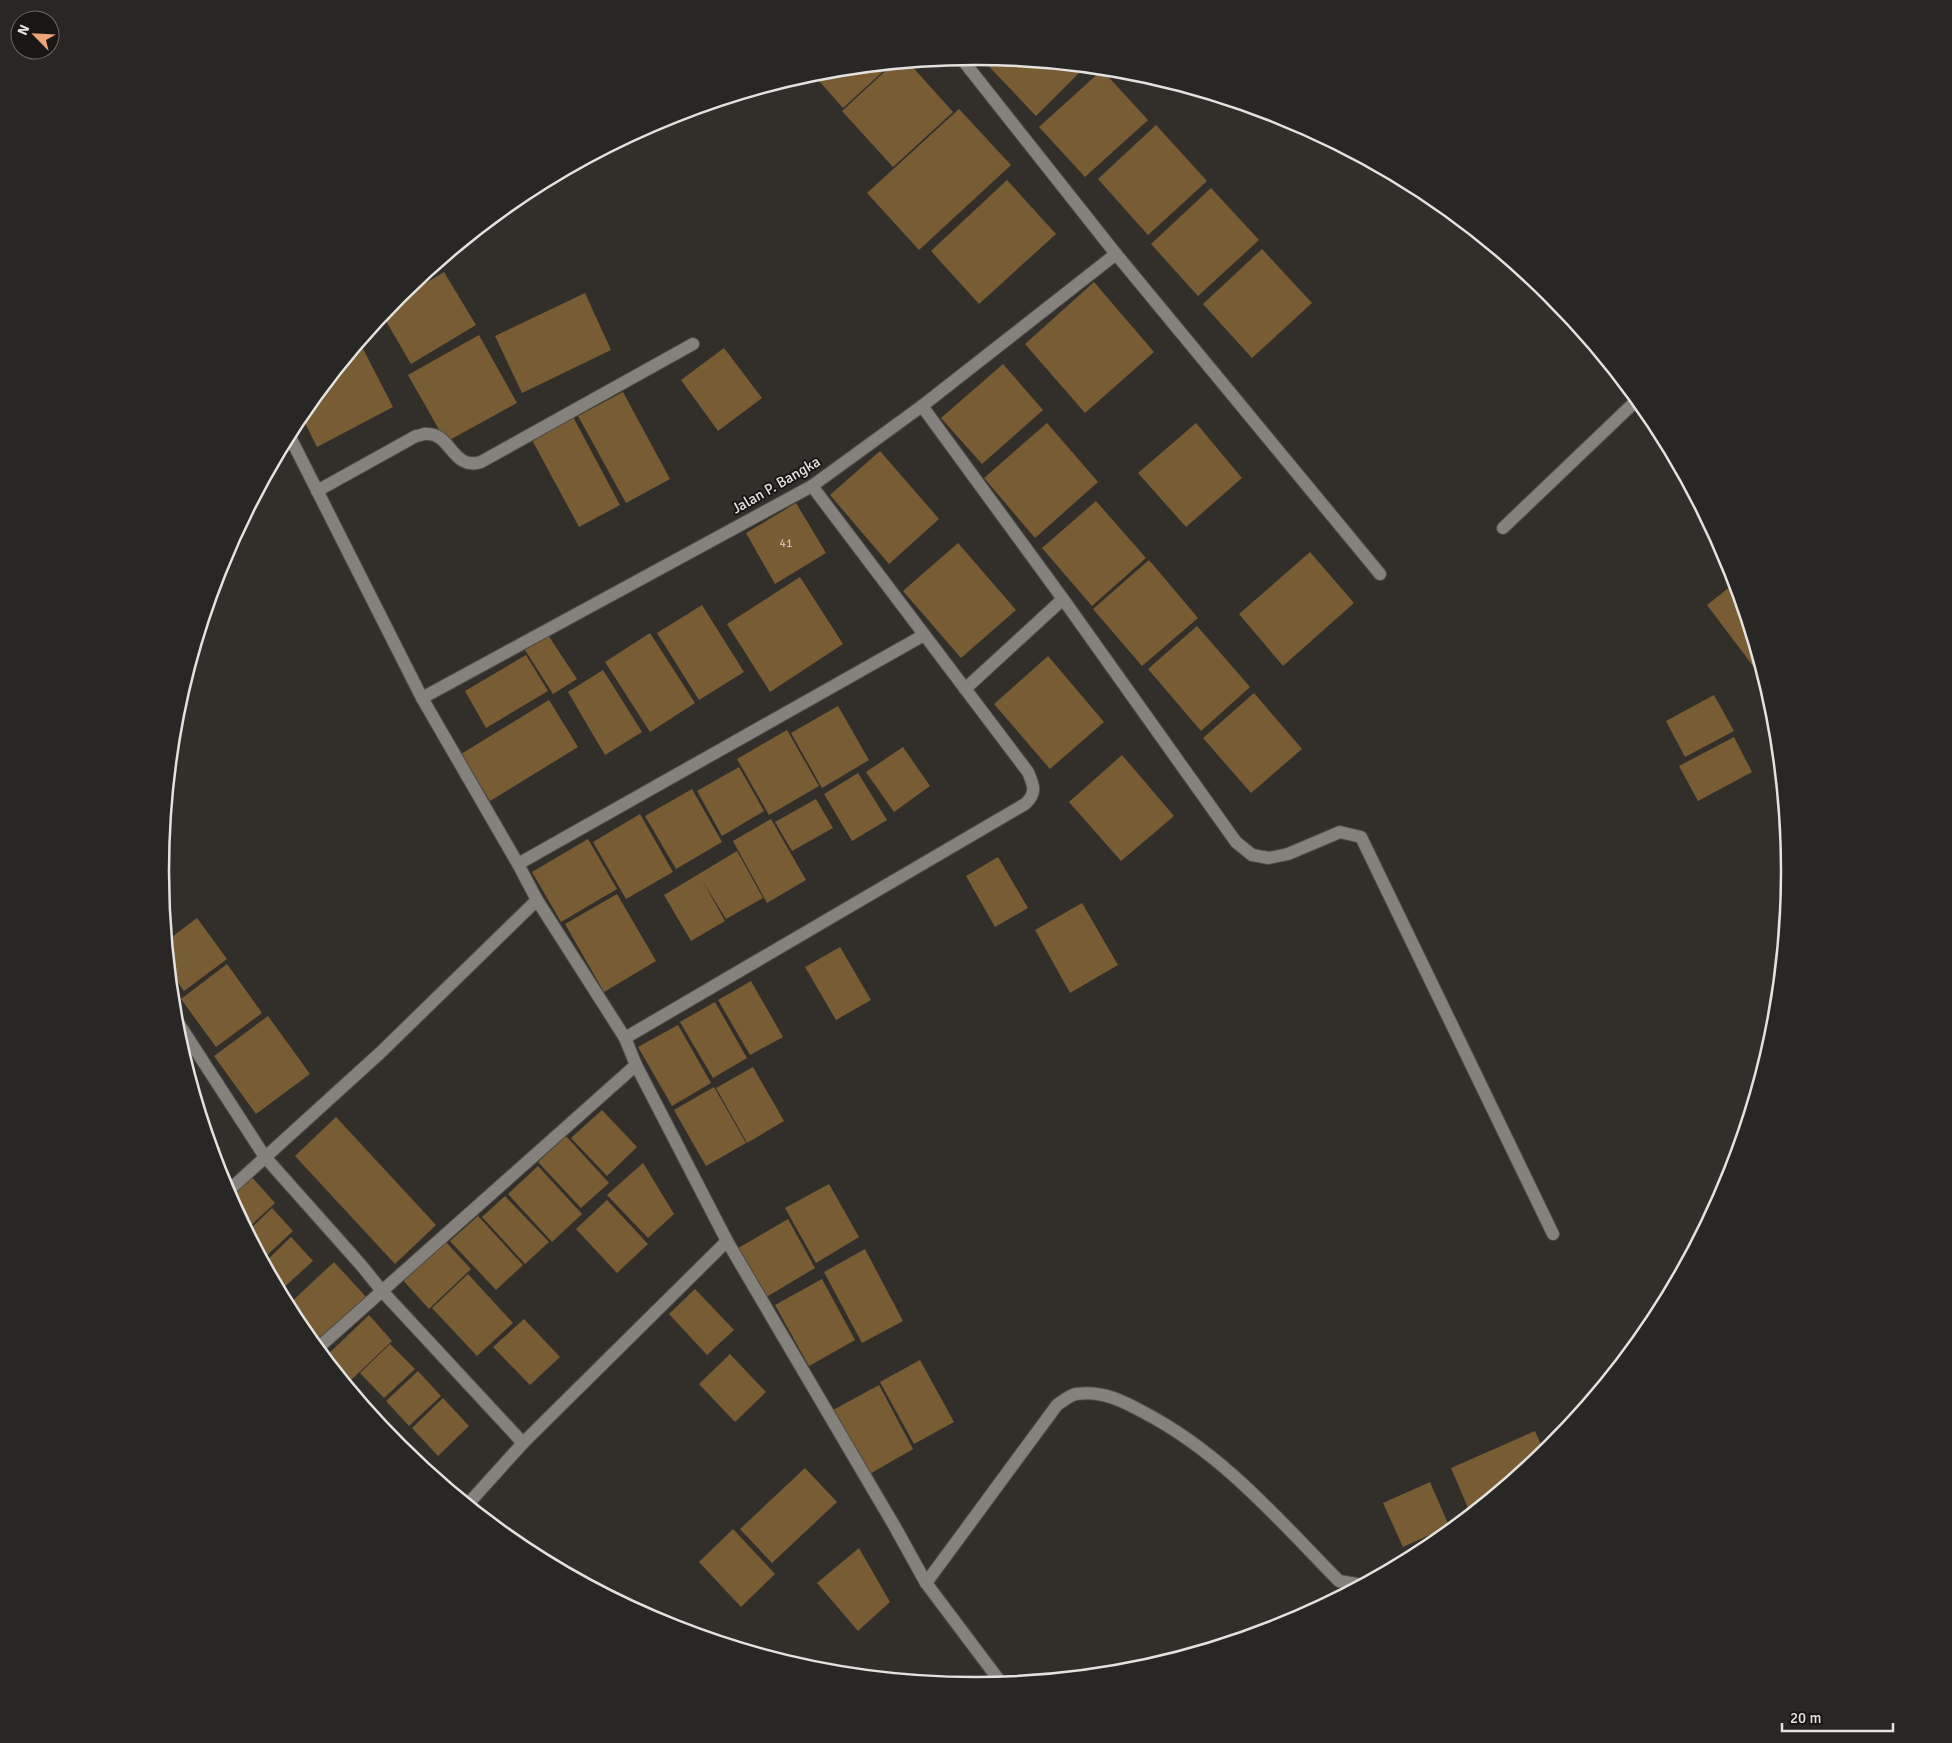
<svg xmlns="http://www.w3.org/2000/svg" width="1952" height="1743" font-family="Signika,sans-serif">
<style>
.building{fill:#775c34}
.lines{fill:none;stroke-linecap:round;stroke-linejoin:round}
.minor-casing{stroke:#4f4c48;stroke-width:14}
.minor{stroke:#85817c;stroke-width:12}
.labels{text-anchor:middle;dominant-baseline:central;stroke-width:4;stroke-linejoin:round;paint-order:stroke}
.number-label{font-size:12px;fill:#c9c0b4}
.street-label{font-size:15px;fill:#e4e2df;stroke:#191715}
.rim{fill:none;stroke:#e4e2df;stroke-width:2.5}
</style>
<rect width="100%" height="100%" fill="#322f2b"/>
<g class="building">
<polygon points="979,56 1085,67 1036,116"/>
<polygon points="909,63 953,112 893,167 842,111 893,64"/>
<polygon points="890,65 843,108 812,73 817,72"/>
<polygon points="1102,70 1148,120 1085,177 1039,127"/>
<polygon points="959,109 1011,165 919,250 867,193"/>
<polygon points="1156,125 1207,181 1148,235 1098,179"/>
<polygon points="1007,180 1056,234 979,304 931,251"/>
<polygon points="1211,188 1259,240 1198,296 1151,244"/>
<polygon points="1262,249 1312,303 1252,358 1203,304"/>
<polygon points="444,272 476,325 411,364 383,316 395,301"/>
<polygon points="1094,282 1154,352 1085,413 1025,344"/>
<polygon points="585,293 611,350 522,393 495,336"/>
<polygon points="479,335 517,403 446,442 408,375"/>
<polygon points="360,343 393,407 317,447 301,415"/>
<polygon points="724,348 762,398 718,431 681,380"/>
<polygon points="1003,364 1043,410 982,464 941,418"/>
<polygon points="623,392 670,479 626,503 578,416"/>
<polygon points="572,415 620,505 579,527 531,438"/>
<polygon points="1047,423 1098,482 1035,538 984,478"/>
<polygon points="1196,423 1242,478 1186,527 1138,473"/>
<polygon points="880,451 939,519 889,564 830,495"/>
<polygon points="1096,501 1146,558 1092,606 1042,548"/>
<polygon points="796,503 826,553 775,584 746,533"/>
<polygon points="958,543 1016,610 961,658 903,591"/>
<polygon points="1310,552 1354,603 1283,666 1239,614"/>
<polygon points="1149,560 1198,618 1142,666 1093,609"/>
<polygon points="800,577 843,644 770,692 727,624"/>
<polygon points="1736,582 1760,661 1753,666 1707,605"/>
<polygon points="702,605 744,672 699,700 657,633"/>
<polygon points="1197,626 1250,687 1201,731 1148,669"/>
<polygon points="650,633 695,703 650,732 605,662"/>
<polygon points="548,635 577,679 553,694 525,650"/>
<polygon points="526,655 548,691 486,728 465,691"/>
<polygon points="1048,656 1104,722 1050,769 994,704"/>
<polygon points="603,670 642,732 605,755 568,692"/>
<polygon points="1254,693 1302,749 1251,793 1203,738"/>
<polygon points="1714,695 1734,731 1685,757 1666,721"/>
<polygon points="549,700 578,747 490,801 461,754"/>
<polygon points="838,706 869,760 822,788 791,733"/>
<polygon points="787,730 819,786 769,815 737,759"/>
<polygon points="1734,737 1752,772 1698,801 1679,766"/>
<polygon points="903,747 930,786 894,812 866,772"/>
<polygon points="1122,755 1174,816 1121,861 1069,802"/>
<polygon points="739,767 764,811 722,836 697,791"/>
<polygon points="858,773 887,820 852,841 824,794"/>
<polygon points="692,789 722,842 676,869 645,816"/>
<polygon points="816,799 833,828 792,851 775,822"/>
<polygon points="640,814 673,872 626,899 593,842"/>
<polygon points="771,819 806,880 767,903 733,841"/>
<polygon points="588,839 617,889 561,922 532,872"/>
<polygon points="737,851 763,898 726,919 702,880 725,921 691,941 664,895"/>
<polygon points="998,857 1028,908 995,927 966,876"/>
<polygon points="617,894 656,961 604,992 565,924"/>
<polygon points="1082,903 1118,965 1070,993 1035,930"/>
<polygon points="197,918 227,959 184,991 171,973 168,940"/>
<polygon points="840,947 871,1000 836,1020 805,967"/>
<polygon points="227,964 262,1013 216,1047 181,999"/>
<polygon points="751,981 783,1037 750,1055 718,1000"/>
<polygon points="715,1002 747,1058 713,1078 680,1022"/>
<polygon points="268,1016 310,1074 256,1114 214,1056"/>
<polygon points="678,1025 711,1083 672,1106 638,1047"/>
<polygon points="753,1067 784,1121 747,1143 716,1088"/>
<polygon points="714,1087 746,1143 706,1166 674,1110"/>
<polygon points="602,1110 637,1147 607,1176 571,1138"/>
<polygon points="336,1117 436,1225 395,1264 295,1156"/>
<polygon points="207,1132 221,1149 214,1155"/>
<polygon points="566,1136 609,1183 581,1208 538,1162"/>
<polygon points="643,1163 674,1214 648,1238 607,1195"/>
<polygon points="538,1166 582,1214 552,1242 508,1194"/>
<polygon points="250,1175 275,1203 247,1229 229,1195"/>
<polygon points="829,1184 859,1237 816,1263 785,1208"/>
<polygon points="505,1196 549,1242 525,1264 482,1217"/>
<polygon points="607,1200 648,1244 617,1273 576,1229"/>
<polygon points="272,1208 293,1231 263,1259 248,1231"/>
<polygon points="478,1216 523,1265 496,1290 450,1241"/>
<polygon points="788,1219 815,1268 763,1299 735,1250"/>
<polygon points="291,1237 313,1261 280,1291 265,1262"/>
<polygon points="443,1239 471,1269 429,1309 401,1278"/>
<polygon points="865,1249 903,1321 862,1343 824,1272"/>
<polygon points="334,1262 368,1299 321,1343 291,1311 288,1305"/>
<polygon points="468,1274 513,1323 477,1356 432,1308"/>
<polygon points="822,1279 855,1340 809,1366 775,1305"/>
<polygon points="695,1289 734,1330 707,1355 669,1314"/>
<polygon points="369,1315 392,1341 349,1382 325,1357"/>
<polygon points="524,1319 560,1357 530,1385 493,1347"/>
<polygon points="390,1344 415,1369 384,1398 360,1373"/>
<polygon points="730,1354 766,1392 735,1422 699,1384"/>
<polygon points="920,1360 954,1422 914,1444 880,1382"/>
<polygon points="418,1371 441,1396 409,1426 386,1401"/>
<polygon points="879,1385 913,1449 868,1475 833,1410"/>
<polygon points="443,1398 469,1426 438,1456 412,1428"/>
<polygon points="1535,1431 1545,1454 1471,1515 1451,1468"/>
<polygon points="805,1468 837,1502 772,1563 740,1529"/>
<polygon points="1430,1482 1449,1526 1403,1547 1383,1503"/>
<polygon points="733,1529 775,1574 741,1607 699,1562"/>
<polygon points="859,1548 890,1602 858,1631 817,1583"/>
</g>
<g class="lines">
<g class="minor-casing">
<g id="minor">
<polyline points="961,58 1116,254 1380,574"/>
<polyline points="922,406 1063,599 1236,842 1252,855 1269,858 1288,854 1340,832 1361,837 1553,1234"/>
<polyline points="289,435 422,698 518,864 537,900 625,1038 636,1065 727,1241 895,1527 926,1583 1002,1684"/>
<path d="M 317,491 L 416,436 C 420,436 424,433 428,434 C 451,434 453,471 481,462 L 693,344"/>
<polyline points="1503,528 1638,399"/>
<polyline points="965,689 1063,599"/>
<polyline points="422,698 812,486 922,406 1116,254"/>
<polyline points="518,864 924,635"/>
<polyline points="175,1018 265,1157 361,1265 382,1291 523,1443 727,1241"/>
<path d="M 625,1038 L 1025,804 C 1037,793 1034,786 1028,772 L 812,486"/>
<polyline points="227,1192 380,1053 537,900"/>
<polyline points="318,1348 636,1065"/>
<polyline points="468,1504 523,1443"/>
<path d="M 926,1583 L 1057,1405 C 1063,1401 1070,1395 1076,1394 C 1102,1390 1123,1401 1145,1413 C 1223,1454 1278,1519 1339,1581 L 1363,1585"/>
</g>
</g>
<use href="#minor" class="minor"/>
</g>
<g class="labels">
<g class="number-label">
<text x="786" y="543">41</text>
</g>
<g class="street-label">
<text transform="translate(776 485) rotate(-30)">Jalan P. Bangka</text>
</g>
</g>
<path d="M0 0H1952V1743H0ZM169 871a806 806 0 1 1 1612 0a806 806 0 1 1-1612 0Z" fill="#292725" fill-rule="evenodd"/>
<path class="rim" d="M169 871a806 806 0 1 1 1612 0a806 806 0 1 1-1612 0Z"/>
<g transform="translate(35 35) rotate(294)"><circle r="24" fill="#191715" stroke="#6a6866"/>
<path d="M0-4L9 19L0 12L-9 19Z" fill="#efa377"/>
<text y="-8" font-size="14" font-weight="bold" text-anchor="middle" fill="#e4e2df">N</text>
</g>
<path d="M1782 1723v8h111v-8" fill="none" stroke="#e4e2df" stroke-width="2.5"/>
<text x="1790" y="1723" font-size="15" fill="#e4e2df" stroke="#191715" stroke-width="4" paint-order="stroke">20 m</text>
</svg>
